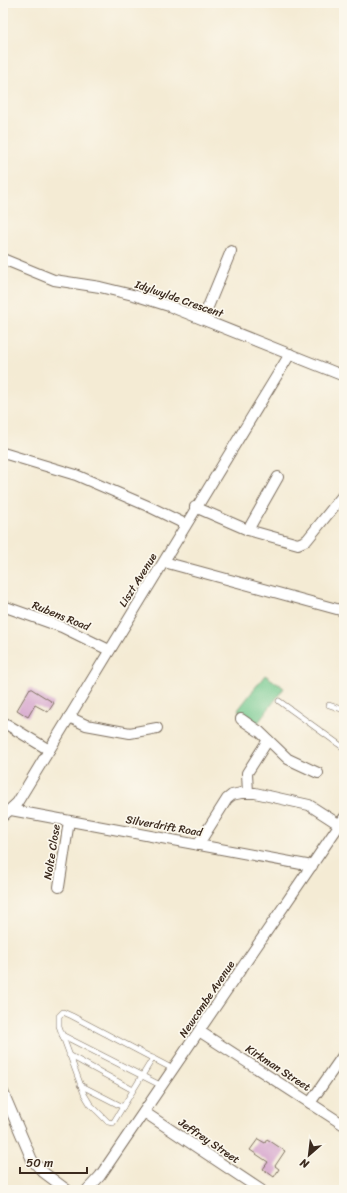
<svg xmlns="http://www.w3.org/2000/svg" width="347" height="1193" font-family="Sriracha,sans-serif">
<style>
.green{fill:#72c88d;stroke:#567956}
.building{fill:#cf96c8}
.lines{fill:none;stroke-linecap:round;stroke-linejoin:round}
.lane-casing{stroke:#7c6e5e;stroke-width:6}
.street-casing{stroke:#7c6e5e;stroke-width:12}
.lane{stroke:#fff;stroke-width:5}
.street{stroke:#fff;stroke-width:10}
.labels{text-anchor:middle;dominant-baseline:central;stroke-width:3.5;stroke-linejoin:round;paint-order:stroke}
.street-label{font-size:11px;fill:#3b2a1e;stroke:#fbf7ec}
</style>
<rect width="100%" height="100%" fill="#fbf7ec"/>
<filter id="ink" filterUnits="userSpaceOnUse"><feTurbulence type="fractalNoise" baseFrequency=".025" numOctaves="2"/><feDisplacementMap in="SourceGraphic" scale="8" xChannelSelector="R" yChannelSelector="G"/><feConvolveMatrix kernelMatrix="1 2 1 2 8 2 1 2 1" color-interpolation-filters="sRGB"/></filter>
<filter id="wash" filterUnits="userSpaceOnUse"><feTurbulence type="fractalNoise" baseFrequency=".012" numOctaves="4" result="noise"/><feDisplacementMap in="SourceGraphic" scale="16" xChannelSelector="R" yChannelSelector="G"/><feGaussianBlur stdDeviation="0.9" result="paint"/><feColorMatrix in="noise" values="0 0 0 0 0 0 0 0 0 0 0 0 0 0 0 0 0 1.4 0 .05"/><feComposite in="paint" operator="in"/></filter>
<g filter="url(#wash)">
<rect width="100%" height="100%" fill="#f4ebd4"/>
<polygon class="green" points="265,675 284,688 257,724 238,710"/>
<g id="blocks">
<g class="building">
<polygon points="30,688 54,703 48,712 35,705 28,717 17,710"/>
<polygon points="258,1139 265,1143 267,1139 285,1151 275,1166 279,1169 274,1177 263,1169 268,1162 250,1150"/>
</g>
</g>
</g>
<g filter="url(#ink)">
<use href="#blocks" fill-opacity="0" stroke="#7c6e5e" stroke-width="1"/>
<g class="lines">
<g class="lane-casing">
<g id="lane">
<polyline points="279,701 344,748"/>
<polyline points="329,705 344,710"/>
<polyline points="62,1035 162,1086"/>
<polyline points="69,1055 133,1090"/>
<polyline points="153,1058 113,1123 108,1122 90,1104 84,1094 59,1026 59,1016 63,1012 72,1016 173,1069"/>
<polyline points="80,1085 123,1107"/>
<polyline points="3,1188 4,1190"/>
</g>
</g>
<g class="street-casing">
<g id="street">
<polyline points="3,259 54,280 100,287 137,296 169,306 344,376"/>
<polyline points="203,319 231,251"/>
<polyline points="3,453 76,475 150,507 185,524"/>
<polyline points="195,507 248,530 298,544 307,540 344,494"/>
<polyline points="248,530 278,477"/>
<polyline points="164,562 344,611"/>
<polyline points="3,606 62,627 109,650"/>
<polyline points="69,717 86,725 130,733 157,728"/>
<polyline points="241,719 260,732 288,759 318,773"/>
<polyline points="3,722 49,750"/>
<polyline points="248,793 247,773 268,740"/>
<polyline points="11,810 312,866"/>
<polyline points="3,816 17,803 290,354"/>
<polyline points="198,845 227,799 232,795 241,793 255,793 309,805 340,825"/>
<polyline points="59,887 69,821"/>
<polyline points="199,1031 344,1125"/>
<polyline points="3,1092 32,1160 43,1172 67,1190"/>
<polyline points="310,1103 344,1054"/>
<polyline points="144,1112 261,1190"/>
<polyline points="87,1190 100,1176 344,818"/>
</g>
</g>
<use href="#lane" class="lane"/>
<use href="#street" class="street"/>
</g>
</g>
<g class="labels">
<g class="street-label">
<text transform="translate(179 299) rotate(19)">Idylwylde Crescent</text>
<text transform="translate(138 580) rotate(-58)">Liszt Avenue</text>
<text transform="translate(61 616) rotate(22)">Rubens Road</text>
<text transform="translate(164 826) rotate(10)">Silverdrift Road</text>
<text transform="translate(52 852) rotate(-81)">Nolte Close</text>
<text transform="translate(207 999) rotate(-56)">Newcombe Avenue</text>
<text transform="translate(278 1068) rotate(33)">Kirkman Street</text>
<text transform="translate(209 1141) rotate(34)">Jeffrey Street</text>
</g>
</g>
<rect width="347" height="1193" fill="none" stroke="#fbf7ec" stroke-width="16"/>
<g transform="translate(309 1155) rotate(208)" stroke="#fbf7ec" stroke-width="3" paint-order="stroke">
<path d="M0-3L7 15L0 10L-7 15Z" fill="#3b2a1e"/>
<text y="-6" font-size="11" font-weight="bold" text-anchor="middle" fill="#3b2a1e">N</text>
</g>
<path d="M20 1167v6h67v-6" fill="none" stroke="#3b2a1e" stroke-width="2"/>
<text x="26" y="1167" font-size="12" fill="#3b2a1e" stroke="#fbf7ec" stroke-width="3" paint-order="stroke">50 m</text>
</svg>
